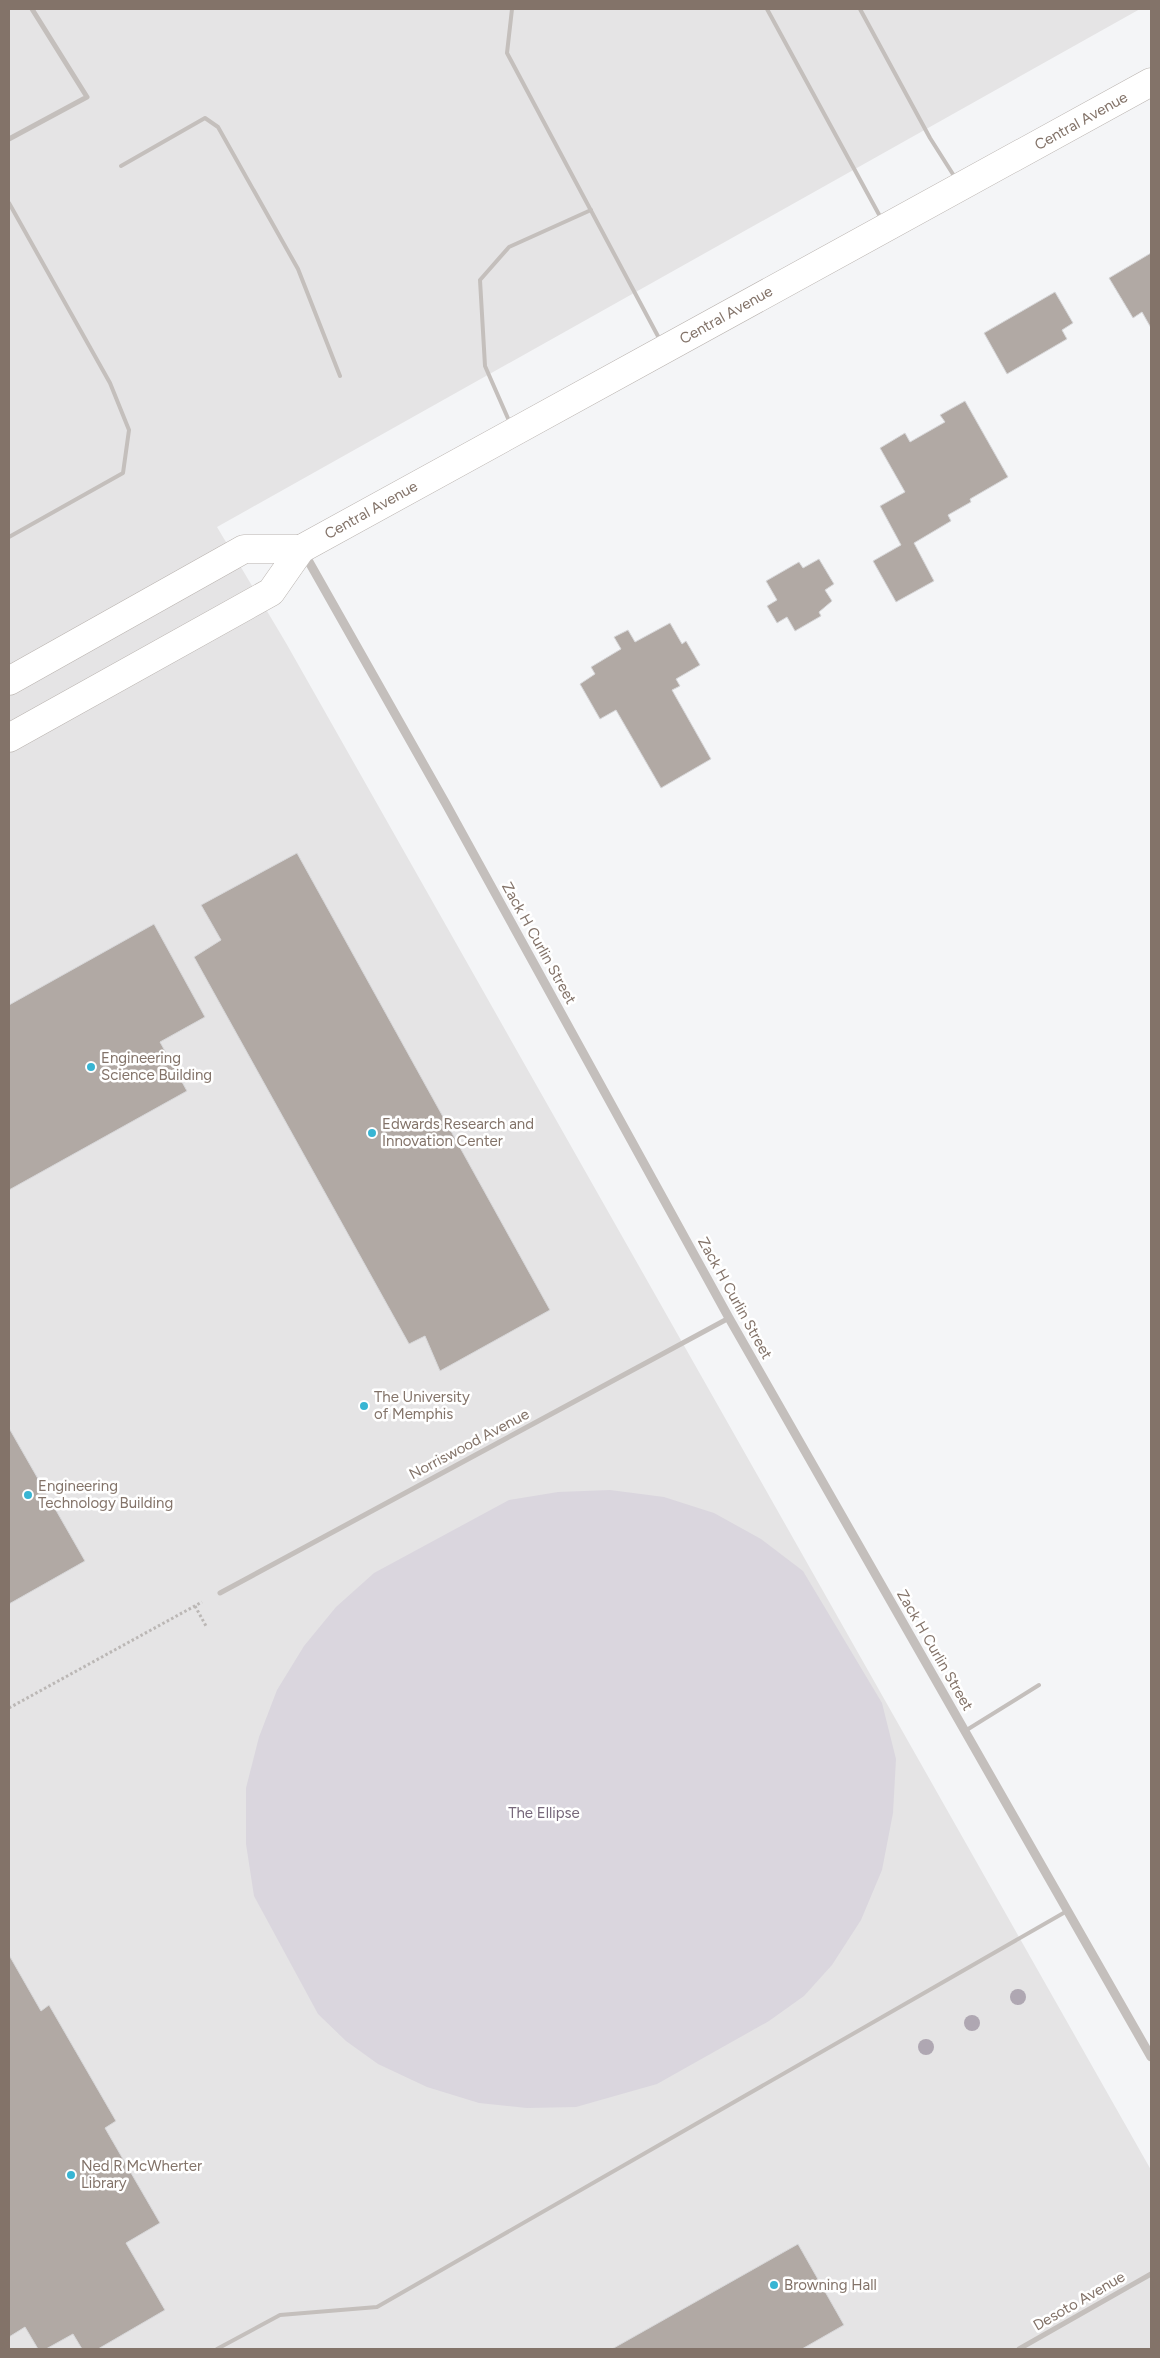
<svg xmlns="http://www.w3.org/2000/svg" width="1160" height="2358" font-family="Figtree,sans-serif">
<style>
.built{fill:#e5e4e5}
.green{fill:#dad6de}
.building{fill:#b1a9a4;stroke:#d7d7d9}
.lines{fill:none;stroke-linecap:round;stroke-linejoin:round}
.secondary-casing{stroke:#b9b3af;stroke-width:29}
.path{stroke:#bbb7b5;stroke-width:3;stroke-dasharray:2.5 2.5;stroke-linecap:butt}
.service{stroke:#c4bfbc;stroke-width:4}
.minor{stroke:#c4bfbc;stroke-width:5}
.tertiary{stroke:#c4bfbc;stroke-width:9}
.secondary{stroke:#fff;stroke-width:28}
.tree{fill:#afa7b2}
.poi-dot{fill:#38b5d3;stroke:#fff;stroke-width:2}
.labels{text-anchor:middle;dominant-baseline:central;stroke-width:5;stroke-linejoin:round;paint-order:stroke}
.street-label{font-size:15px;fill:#837369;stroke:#fff}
.poi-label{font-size:15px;fill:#837369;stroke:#fff;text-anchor:start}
.park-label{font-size:15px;fill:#76677a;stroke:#fff}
</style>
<rect width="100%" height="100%" fill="#f4f5f7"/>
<polygon class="built" points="9,9 1140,9 217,527 286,643 1151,2170 1151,2349 9,2349"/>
<polygon class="green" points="610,1490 664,1497 714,1513 761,1539 803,1571 882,1703 896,1759 893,1813 882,1870 861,1920 832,1965 804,1996 769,2021 657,2084 576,2107 527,2108 479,2103 427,2087 378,2064 346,2041 318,2014 254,1896 246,1844 246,1788 259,1737 277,1690 304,1646 336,1607 374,1573 509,1500 558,1492"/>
<g class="building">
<polygon points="1151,253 1151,328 1142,312 1133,318 1109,278"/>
<polygon points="1055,292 1073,323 1062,330 1067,339 1007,374 984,333"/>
<polygon points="965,401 1008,477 970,499 971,502 948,515 951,521 914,543 934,581 896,602 873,561 901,545 880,506 905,492 880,448 905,433 910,442 945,422 940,415"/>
<polygon points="819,559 834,584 825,590 832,601 819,612 821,616 795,631 787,617 777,623 767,606 777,600 766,581 799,562 803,568"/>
<polygon points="670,623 682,644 686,641 700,665 676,679 680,686 672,690 711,759 661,788 616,710 600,719 580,684 595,674 591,667 621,649 614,637 628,630 635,642"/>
<polygon points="297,853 550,1310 440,1371 425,1336 409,1344 194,957 221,940 201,905"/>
<polygon points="154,924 205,1017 160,1042 187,1091 9,1190 9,1005"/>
<polygon points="9,1428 85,1561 9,1604"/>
<polygon points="9,1955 41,2011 49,2005 116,2121 105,2128 160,2223 126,2243 165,2310 98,2349 82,2349 73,2334 46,2349 38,2349 25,2327 9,2337"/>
<polygon points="798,2244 844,2325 802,2349 612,2349"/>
</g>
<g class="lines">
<g class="secondary-casing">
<g id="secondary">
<polyline points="9,681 244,549 301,549"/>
<polyline points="9,738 271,592 301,549 1151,82"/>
</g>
</g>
<g class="path">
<polyline points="195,1606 206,1626"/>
<polyline points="9,1708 202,1602"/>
</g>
<g class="service">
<polyline points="512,9 507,53 660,340"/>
<polyline points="767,9 882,220"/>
<polyline points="860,9 930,138 956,179"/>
<polyline points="121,166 205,118 218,127 298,269 340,376"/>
<polyline points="9,203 110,383 129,430 123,473 9,537"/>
<polyline points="510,423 485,366 480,280 509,247 591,210"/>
<polyline points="965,1731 1039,1685"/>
<polyline points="217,2349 280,2315 377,2307 1067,1911"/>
</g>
<g class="minor">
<polyline points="9,139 87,97 32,9"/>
<polyline points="220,1593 729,1318"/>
<polyline points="1019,2349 1151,2274"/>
</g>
<polyline class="tertiary" points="304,553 446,804 729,1318 1151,2057"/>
<use href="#secondary" class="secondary"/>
</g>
<g class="tree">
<circle cx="1018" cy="1997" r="8"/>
<circle cx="972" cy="2023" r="8"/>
<circle cx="926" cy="2047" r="8"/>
</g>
<g class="poi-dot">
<circle cx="91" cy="1067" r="5"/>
<circle cx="372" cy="1133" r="5"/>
<circle cx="364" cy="1406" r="5"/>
<circle cx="28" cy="1495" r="5"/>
<circle cx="71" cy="2175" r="5"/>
<circle cx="774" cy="2285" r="5"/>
</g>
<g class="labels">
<g class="street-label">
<text transform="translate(1081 121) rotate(-29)">Central Avenue</text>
<text transform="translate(726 315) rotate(-29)">Central Avenue</text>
<text transform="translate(371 510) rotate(-29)">Central Avenue</text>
<text transform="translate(539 943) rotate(61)">Zack H Curlin Street</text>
<text transform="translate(735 1298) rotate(61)">Zack H Curlin Street</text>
<text transform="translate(469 1444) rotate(-28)">Norriswood Avenue</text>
<text transform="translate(935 1650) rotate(60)">Zack H Curlin Street</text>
<text transform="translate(1079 2301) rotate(-30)">Desoto Avenue</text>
</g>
<g class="poi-label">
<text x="101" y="1058">Engineering<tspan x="101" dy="17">Science Building</tspan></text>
<text x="382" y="1124">Edwards Research and<tspan x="382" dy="17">Innovation Center</tspan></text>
<text x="374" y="1397">The University<tspan x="374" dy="17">of Memphis</tspan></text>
<text x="38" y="1486">Engineering<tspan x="38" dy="17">Technology Building</tspan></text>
<text x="81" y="2166">Ned R McWherter<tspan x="81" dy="17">Library</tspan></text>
<text x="784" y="2285">Browning Hall</text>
</g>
<g class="park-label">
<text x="544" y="1813">The Ellipse</text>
</g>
</g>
<rect width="1160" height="2358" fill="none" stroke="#837369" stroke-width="20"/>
</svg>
